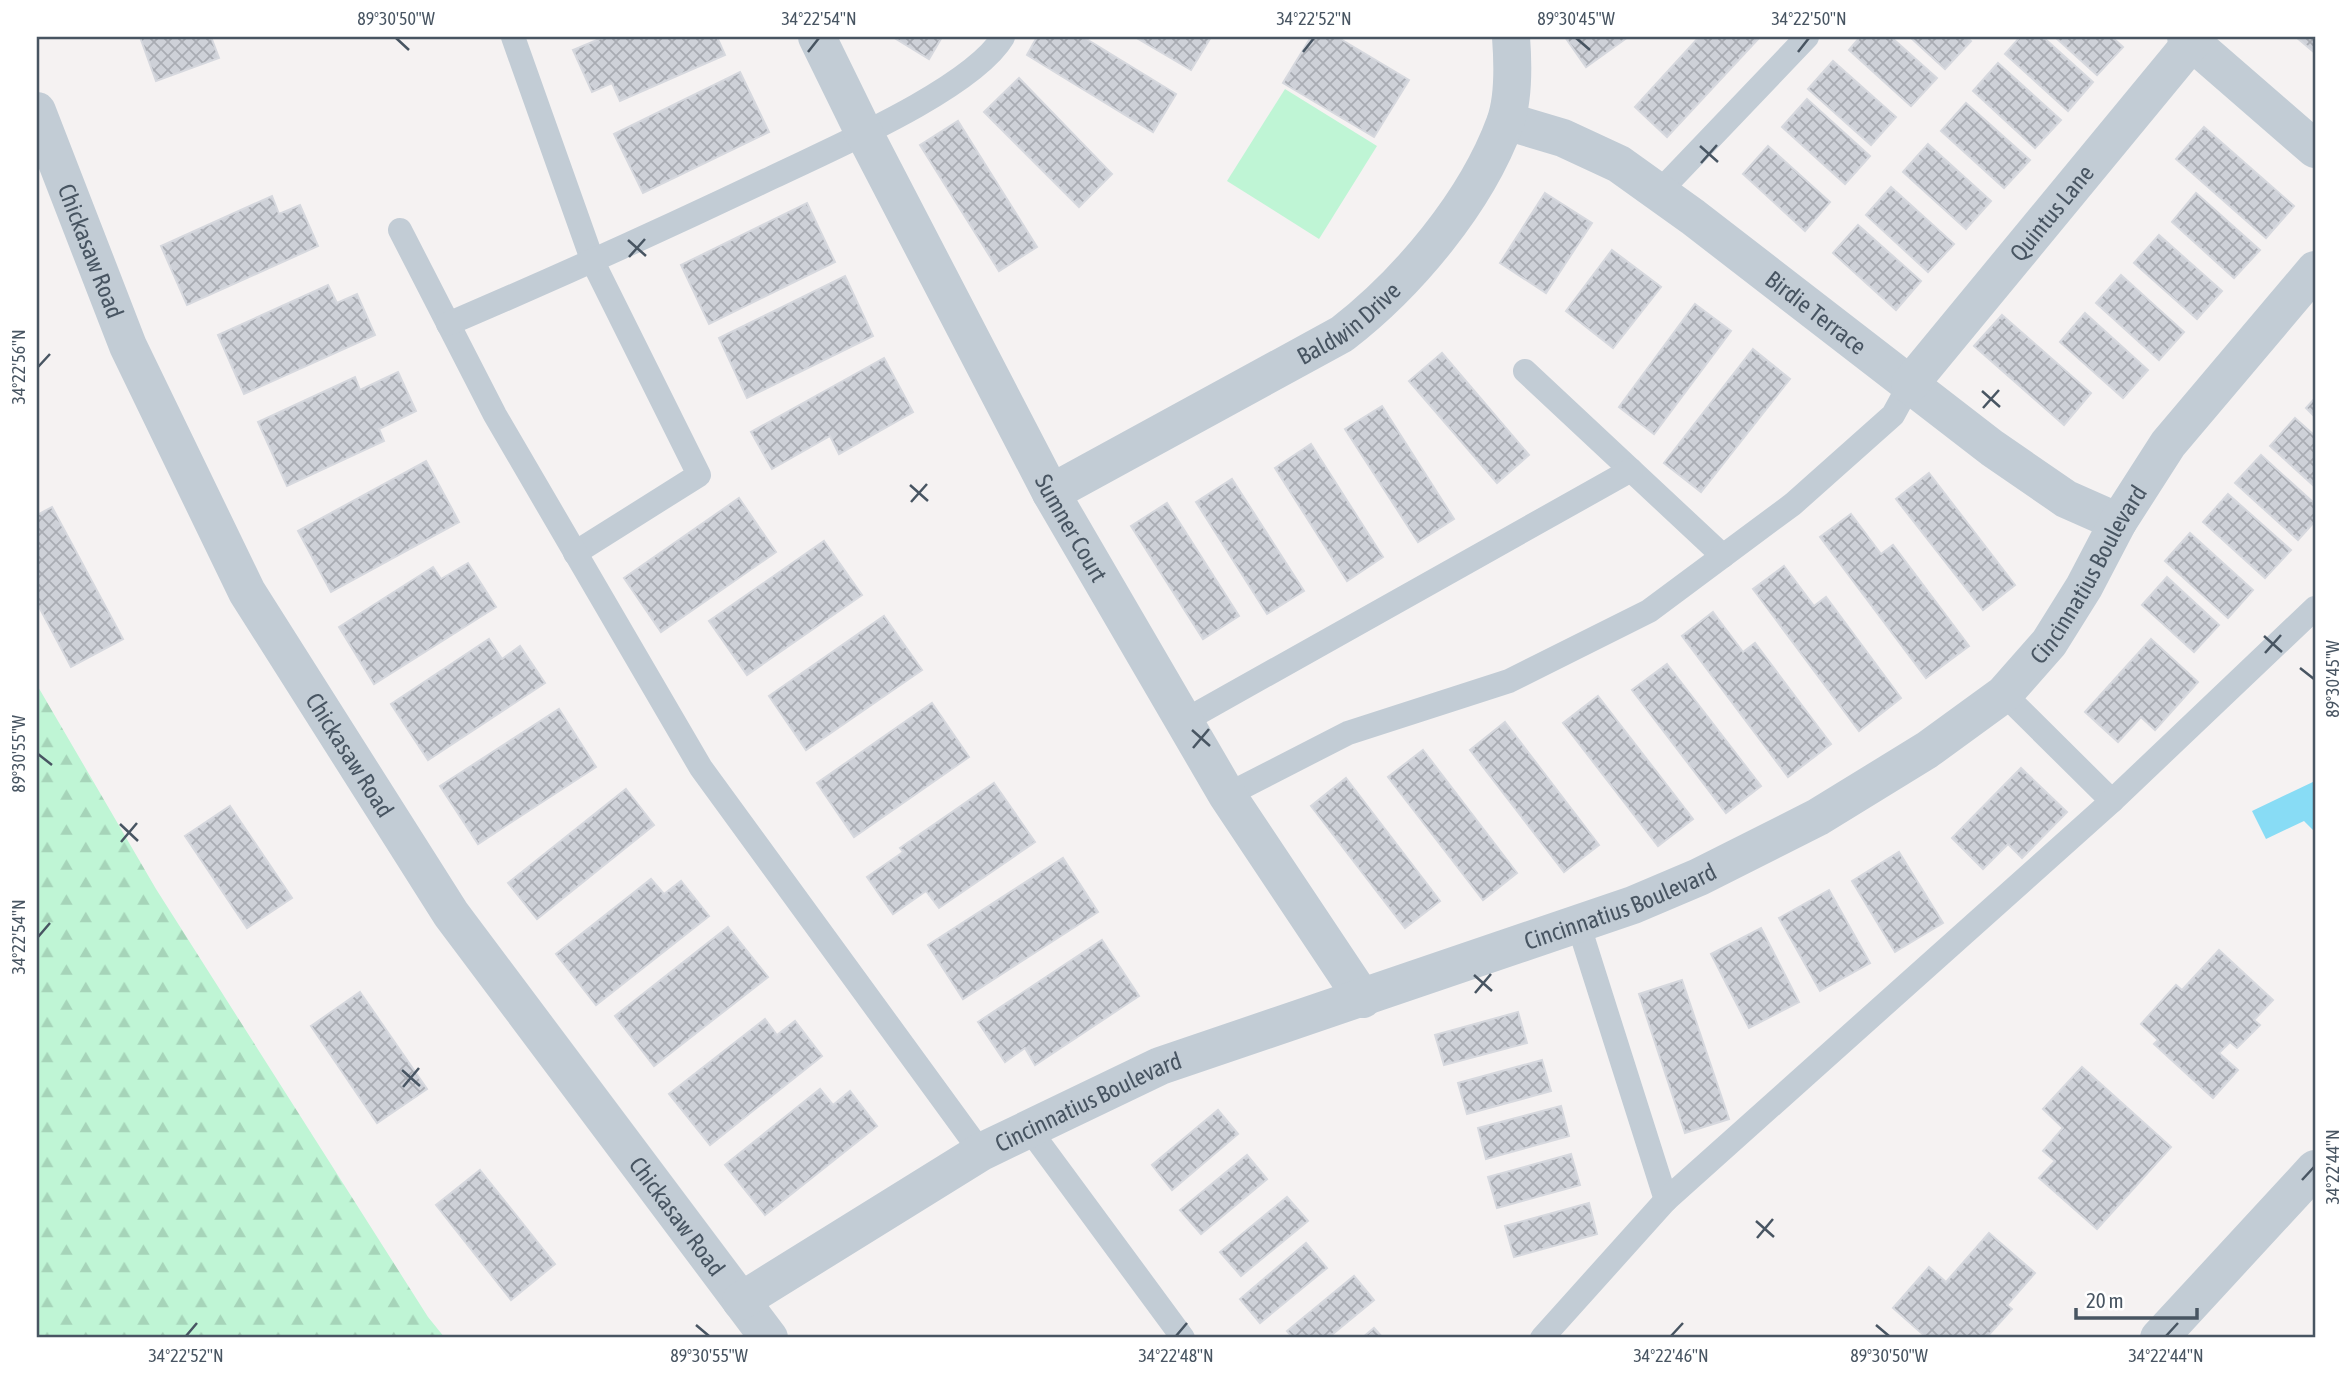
<svg xmlns="http://www.w3.org/2000/svg" width="2352" height="1375" font-family="'Asap Condensed',sans-serif">
<style>
.forest{fill:url(#forest-firs)}
.park{fill:#bff5d5}
.water{fill:#88dcf5}
.building{fill:url(#building-cross-hatch);stroke:#d6d8de;stroke-width:2}
.lines{fill:none;stroke-linecap:round;stroke-linejoin:round}
.lane{stroke:#c2ccd5;stroke-width:24}
.street{stroke:#c2ccd5;stroke-width:38}
.ticks{fill:none;stroke:#485562;stroke-width:2.5}
.labels{text-anchor:middle;dominant-baseline:central;stroke-width:5;stroke-linejoin:round;paint-order:stroke}
.street-label{font-size:24px;fill:#485562;stroke:#fff}
.neatline{fill:none;stroke:#485562;stroke-width:2.5}
.ticks-label{font-size:18px;text-anchor:middle;fill:#485562}
</style>
<defs>
<pattern id="forest-firs" width="22" height="20" patternUnits="userSpaceOnUse" patternTransform="scale(1.75)"><rect width="22" height="20" fill="#bff5d5"/><path d="M5 1l3.5 6h-7zM16 11l3.5 6h-7z" fill="#a6d4b9"/></pattern>
<pattern id="building-cross-hatch" width="8" height="8" patternUnits="userSpaceOnUse" patternTransform="scale(1.75)"><rect width="8" height="8" fill="#ced1d8"/><path d="M0 0l8 8M0 8l8-8" fill="none" stroke="#a9acb3"/></pattern>
</defs>
<rect width="100%" height="100%" fill="#f5f2f2"/>
<polygon class="forest" points="37,685 156,889 428,1317 445,1338 37,1338"/>
<polygon class="park" points="1285,89 1377,146 1319,239 1227,181"/>
<polygon class="water" points="2315,781 2315,832 2304,821 2266,839 2252,811"/>
<g class="building">
<polygon points="140,37 211,37 219,58 156,81"/>
<polygon points="604,37 717,37 725,55 620,101 612,83 592,92 573,50"/>
<polygon points="893,37 942,37 929,59"/>
<polygon points="1037,37 1083,37 1176,94 1153,132 1027,55"/>
<polygon points="1135,37 1211,37 1191,70"/>
<polygon points="1311,37 1337,37 1409,80 1374,137 1283,83"/>
<polygon points="1565,37 1628,37 1586,67"/>
<polygon points="1699,37 1760,37 1667,137 1635,107"/>
<polygon points="1860,37 1891,37 1937,78 1911,106 1849,50"/>
<polygon points="1910,37 1966,37 1971,41 1945,69"/>
<polygon points="2020,37 2043,37 2093,82 2068,111 2005,54"/>
<polygon points="2055,37 2112,37 2123,47 2097,75"/>
<polygon points="2296,37 2315,37 2315,53"/>
<polygon points="1833,61 1896,117 1871,145 1808,89"/>
<polygon points="1998,63 2061,120 2035,148 1973,91"/>
<polygon points="740,72 769,132 643,193 614,134"/>
<polygon points="1019,78 1112,174 1079,207 984,112"/>
<polygon points="1807,99 1870,156 1845,184 1782,127"/>
<polygon points="1966,103 2030,160 2004,188 1941,131"/>
<polygon points="958,121 1037,247 999,271 920,145"/>
<polygon points="2204,127 2294,206 2266,238 2176,159"/>
<polygon points="1928,144 1991,201 1966,229 1903,172"/>
<polygon points="1768,146 1830,202 1805,231 1743,174"/>
<polygon points="1891,187 1954,244 1928,272 1866,215"/>
<polygon points="1545,193 1592,223 1546,293 1500,263"/>
<polygon points="2196,193 2260,250 2234,278 2172,222"/>
<polygon points="272,196 279,214 300,205 318,246 187,305 161,246"/>
<polygon points="807,203 835,262 709,324 681,265"/>
<polygon points="1858,225 1921,281 1896,310 1833,253"/>
<polygon points="2159,235 2222,291 2197,319 2134,263"/>
<polygon points="1612,250 1661,287 1613,348 1566,311"/>
<polygon points="2121,275 2184,332 2159,360 2096,303"/>
<polygon points="845,276 873,336 747,398 719,338"/>
<polygon points="328,285 337,303 357,294 375,335 244,394 218,335"/>
<polygon points="1695,304 1731,331 1654,434 1619,407"/>
<polygon points="2085,313 2148,370 2123,398 2060,342"/>
<polygon points="2002,315 2091,393 2064,425 1974,346"/>
<polygon points="1753,349 1790,379 1701,492 1664,463"/>
<polygon points="1442,353 1529,455 1497,483 1409,381"/>
<polygon points="884,358 913,412 839,454 830,436 772,469 751,432"/>
<polygon points="398,372 416,411 379,429 384,441 287,486 258,422 355,377 360,390"/>
<polygon points="2315,398 2315,417 2306,408"/>
<polygon points="1382,406 1454,519 1418,542 1345,429"/>
<polygon points="2295,418 2315,436 2315,487 2270,446"/>
<polygon points="1311,444 1383,557 1347,581 1275,468"/>
<polygon points="2261,455 2315,504 2315,521 2298,540 2235,483"/>
<polygon points="426,461 459,522 331,592 298,531"/>
<polygon points="1929,473 2015,585 1983,610 1896,499"/>
<polygon points="1232,479 1304,591 1267,614 1196,502"/>
<polygon points="2228,494 2291,550 2265,578 2203,522"/>
<polygon points="739,498 776,552 661,632 624,578"/>
<polygon points="1167,503 1239,616 1203,639 1131,526"/>
<polygon points="52,507 123,639 71,667 37,603 37,515"/>
<polygon points="1851,514 1881,554 1893,545 1969,646 1926,678 1820,537"/>
<polygon points="2190,533 2253,590 2228,618 2165,561"/>
<polygon points="824,541 862,595 747,675 709,621"/>
<polygon points="468,563 496,607 374,684 339,627 433,567 441,579"/>
<polygon points="1784,566 1814,606 1826,597 1901,698 1859,731 1753,589"/>
<polygon points="2167,577 2219,625 2194,652 2142,605"/>
<polygon points="1713,612 1743,652 1755,643 1831,744 1788,777 1682,636"/>
<polygon points="884,616 922,670 806,750 769,696"/>
<polygon points="489,639 502,659 520,646 545,683 428,760 391,704"/>
<polygon points="2151,639 2198,682 2155,730 2141,717 2118,742 2085,712"/>
<polygon points="1667,664 1761,786 1726,813 1632,690"/>
<polygon points="1598,696 1693,819 1658,846 1563,723"/>
<polygon points="932,703 969,757 854,837 817,783"/>
<polygon points="559,709 596,767 478,844 440,786"/>
<polygon points="1505,722 1599,845 1564,872 1470,750"/>
<polygon points="1423,750 1517,873 1483,900 1388,777"/>
<polygon points="2021,768 2067,812 2022,858 2008,844 1983,869 1952,838"/>
<polygon points="1346,778 1440,901 1405,928 1311,806"/>
<polygon points="994,783 1035,842 939,908 926,891 893,914 867,877 903,852 900,848"/>
<polygon points="626,789 654,825 537,919 508,883"/>
<polygon points="230,806 292,898 247,928 185,836"/>
<polygon points="1899,852 1943,923 1895,952 1852,881"/>
<polygon points="1063,858 1098,912 963,999 928,945"/>
<polygon points="651,879 664,894 681,881 709,916 596,1005 556,954"/>
<polygon points="1829,890 1870,963 1820,991 1779,918"/>
<polygon points="728,927 768,977 654,1066 615,1016"/>
<polygon points="1761,928 1799,1002 1749,1028 1711,954"/>
<polygon points="1102,940 1139,996 1035,1065 1025,1048 1005,1062 978,1022"/>
<polygon points="2219,950 2273,1000 2254,1020 2260,1025 2237,1048 2230,1042 2219,1053 2238,1070 2213,1098 2154,1044 2158,1040 2141,1024 2176,985 2182,990"/>
<polygon points="1682,980 1729,1119 1685,1133 1639,994"/>
<polygon points="360,992 427,1089 377,1123 311,1026"/>
<polygon points="1518,1012 1527,1043 1444,1065 1435,1035"/>
<polygon points="765,1019 777,1035 795,1021 822,1056 710,1145 669,1094"/>
<polygon points="1542,1060 1551,1091 1467,1114 1458,1083"/>
<polygon points="2082,1067 2171,1147 2097,1229 2039,1178 2055,1161 2043,1151 2063,1128 2043,1109"/>
<polygon points="820,1089 833,1105 850,1091 877,1126 765,1215 725,1165"/>
<polygon points="1561,1106 1569,1136 1486,1159 1478,1128"/>
<polygon points="1218,1110 1238,1134 1172,1190 1152,1165"/>
<polygon points="1571,1154 1580,1185 1497,1208 1488,1177"/>
<polygon points="1247,1155 1267,1179 1201,1234 1180,1210"/>
<polygon points="480,1170 555,1264 511,1300 436,1205"/>
<polygon points="1287,1197 1308,1221 1241,1276 1220,1252"/>
<polygon points="1589,1203 1597,1234 1514,1257 1505,1226"/>
<polygon points="1989,1233 2035,1273 2007,1305 2012,1309 1986,1338 1927,1338 1893,1308 1929,1267 1946,1282"/>
<polygon points="1306,1243 1327,1268 1260,1323 1240,1299"/>
<polygon points="1354,1276 1374,1300 1328,1338 1293,1338 1287,1331"/>
<polygon points="1374,1328 1383,1338 1362,1338"/>
</g>
<g class="lines">
<g class="lane">
<polyline points="513,37 593,262 699,475 575,553"/>
<polyline points="1659,192 1807,37"/>
<polyline points="400,230 495,415 701,768 981,1152"/>
<path d="M 448,324 C 558,277 666,228 773,177 C 831,149 972,89 1003,37"/>
<polyline points="1525,371 1723,556"/>
<polyline points="2004,694 2112,801"/>
<polyline points="1184,721 1631,470"/>
<polyline points="1227,795 1348,733 1509,681 1649,611 1793,504 1893,415 1910,384"/>
<polyline points="1578,923 1666,1200"/>
<polyline points="1029,1129 1183,1338"/>
<polyline points="1542,1338 1666,1200 2112,801 2315,608"/>
</g>
<g class="street">
<path id="s1" d="M 817,37 L 864,133 L 1051,493 L 1227,795 L 1363,999"/>
<polyline points="2186,37 2315,149"/>
<path id="s2" d="M 37,111 L 128,346 L 247,592 L 451,914 L 769,1338"/>
<path id="s3" d="M 1506,121 L 1563,138 L 1619,164 L 1693,217 L 1992,448 L 2066,499 L 2118,522"/>
<path id="s4" d="M 1910,384 L 2192,42"/>
<path id="s5" d="M 1051,493 L 1342,334 C 1408,283 1476,202 1505,123 C 1514,98 1513,63 1511,37"/>
<path id="s6" d="M 741,1301 L 981,1152 L 1160,1066 L 1633,905 L 1699,877 L 1818,817 L 1927,750 L 2004,694 L 2049,643 L 2084,587 L 2118,522 L 2168,444 L 2315,270"/>
<polyline points="2159,1338 2315,1169"/>
</g>
</g>
<path class="ticks" d="M 396,38 L 409,50M 1576,38 L 1590,50M 808,52 L 819,38M 1303,52 L 1314,38M 1798,52 L 1809,38M 1700,146 L 1718,162M 1701,163 L 1717,145M 628,240 L 646,256M 629,257 L 645,239M 38,367 L 50,354M 1982,391 L 2000,407M 1983,408 L 1999,390M 910,485 L 928,501M 911,502 L 927,484M 2264,636 L 2282,652M 2265,653 L 2281,635M 2300,668 L 2314,679M 1192,730 L 1210,746M 1193,748 L 1209,729M 38,754 L 52,765M 120,824 L 138,841M 121,842 L 137,823M 38,937 L 50,923M 1474,975 L 1492,991M 1475,993 L 1491,974M 402,1070 L 420,1086M 403,1087 L 419,1068M 2302,1180 L 2314,1167M 1756,1221 L 1774,1237M 1757,1238 L 1773,1219M 696,1325 L 709,1336M 1876,1325 L 1889,1336M 186,1336 L 197,1323M 1176,1336 L 1187,1323M 1671,1336 L 1683,1323M 2166,1336 L 2178,1323"/>
<g class="labels">
<g class="street-label">
<text stroke="none"><textPath href="#s4" startOffset="222">Quintus Lane</textPath></text>
<text stroke="none"><textPath href="#s2" startOffset="150">Chickasaw Road</textPath></text>
<text stroke="none"><textPath href="#s3" startOffset="368">Birdie Terrace</textPath></text>
<text stroke="none"><textPath href="#s5" startOffset="343">Baldwin Drive</textPath></text>
<text stroke="none"><textPath href="#s1" startOffset="553">Sumner Court</textPath></text>
<text stroke="none"><textPath href="#s6" startOffset="1556">Cincinnatius Boulevard</textPath></text>
<text stroke="none"><textPath href="#s2" startOffset="718">Chickasaw Road</textPath></text>
<text stroke="none"><textPath href="#s6" startOffset="968">Cincinnatius Boulevard</textPath></text>
<text stroke="none"><textPath href="#s6" startOffset="401">Cincinnatius Boulevard</textPath></text>
<text stroke="none"><textPath href="#s2" startOffset="1284">Chickasaw Road</textPath></text>
</g>
</g>
<rect width="2352" height="1375" fill="none" stroke="#ffffff" stroke-width="77"/>
<path d="M2076 1308v10h121v-10" fill="none" stroke="#485562" stroke-width="3.5"/>
<text x="2086" y="1308" font-size="21" fill="#485562" stroke="#ffffff" stroke-width="5" paint-order="stroke">20 m</text>
<rect x="38" y="38" width="2276" height="1298" class="neatline"/>
<g class="ticks-label">
<text x="396" y="25">89°30'50"W</text>
<text x="819" y="25">34°22'54"N</text>
<text x="1314" y="25">34°22'52"N</text>
<text x="1576" y="25">89°30'45"W</text>
<text x="1809" y="25">34°22'50"N</text>
<text transform="translate(19 367) rotate(-90)" y="6">34°22'56"N</text>
<text transform="translate(2333 679) rotate(-90)" y="6">89°30'45"W</text>
<text transform="translate(19 754) rotate(-90)" y="6">89°30'55"W</text>
<text transform="translate(19 937) rotate(-90)" y="6">34°22'54"N</text>
<text transform="translate(2333 1167) rotate(-90)" y="6">34°22'44"N</text>
<text x="186" y="1362">34°22'52"N</text>
<text x="709" y="1362">89°30'55"W</text>
<text x="1176" y="1362">34°22'48"N</text>
<text x="1671" y="1362">34°22'46"N</text>
<text x="1889" y="1362">89°30'50"W</text>
<text x="2166" y="1362">34°22'44"N</text>
</g>
</svg>
